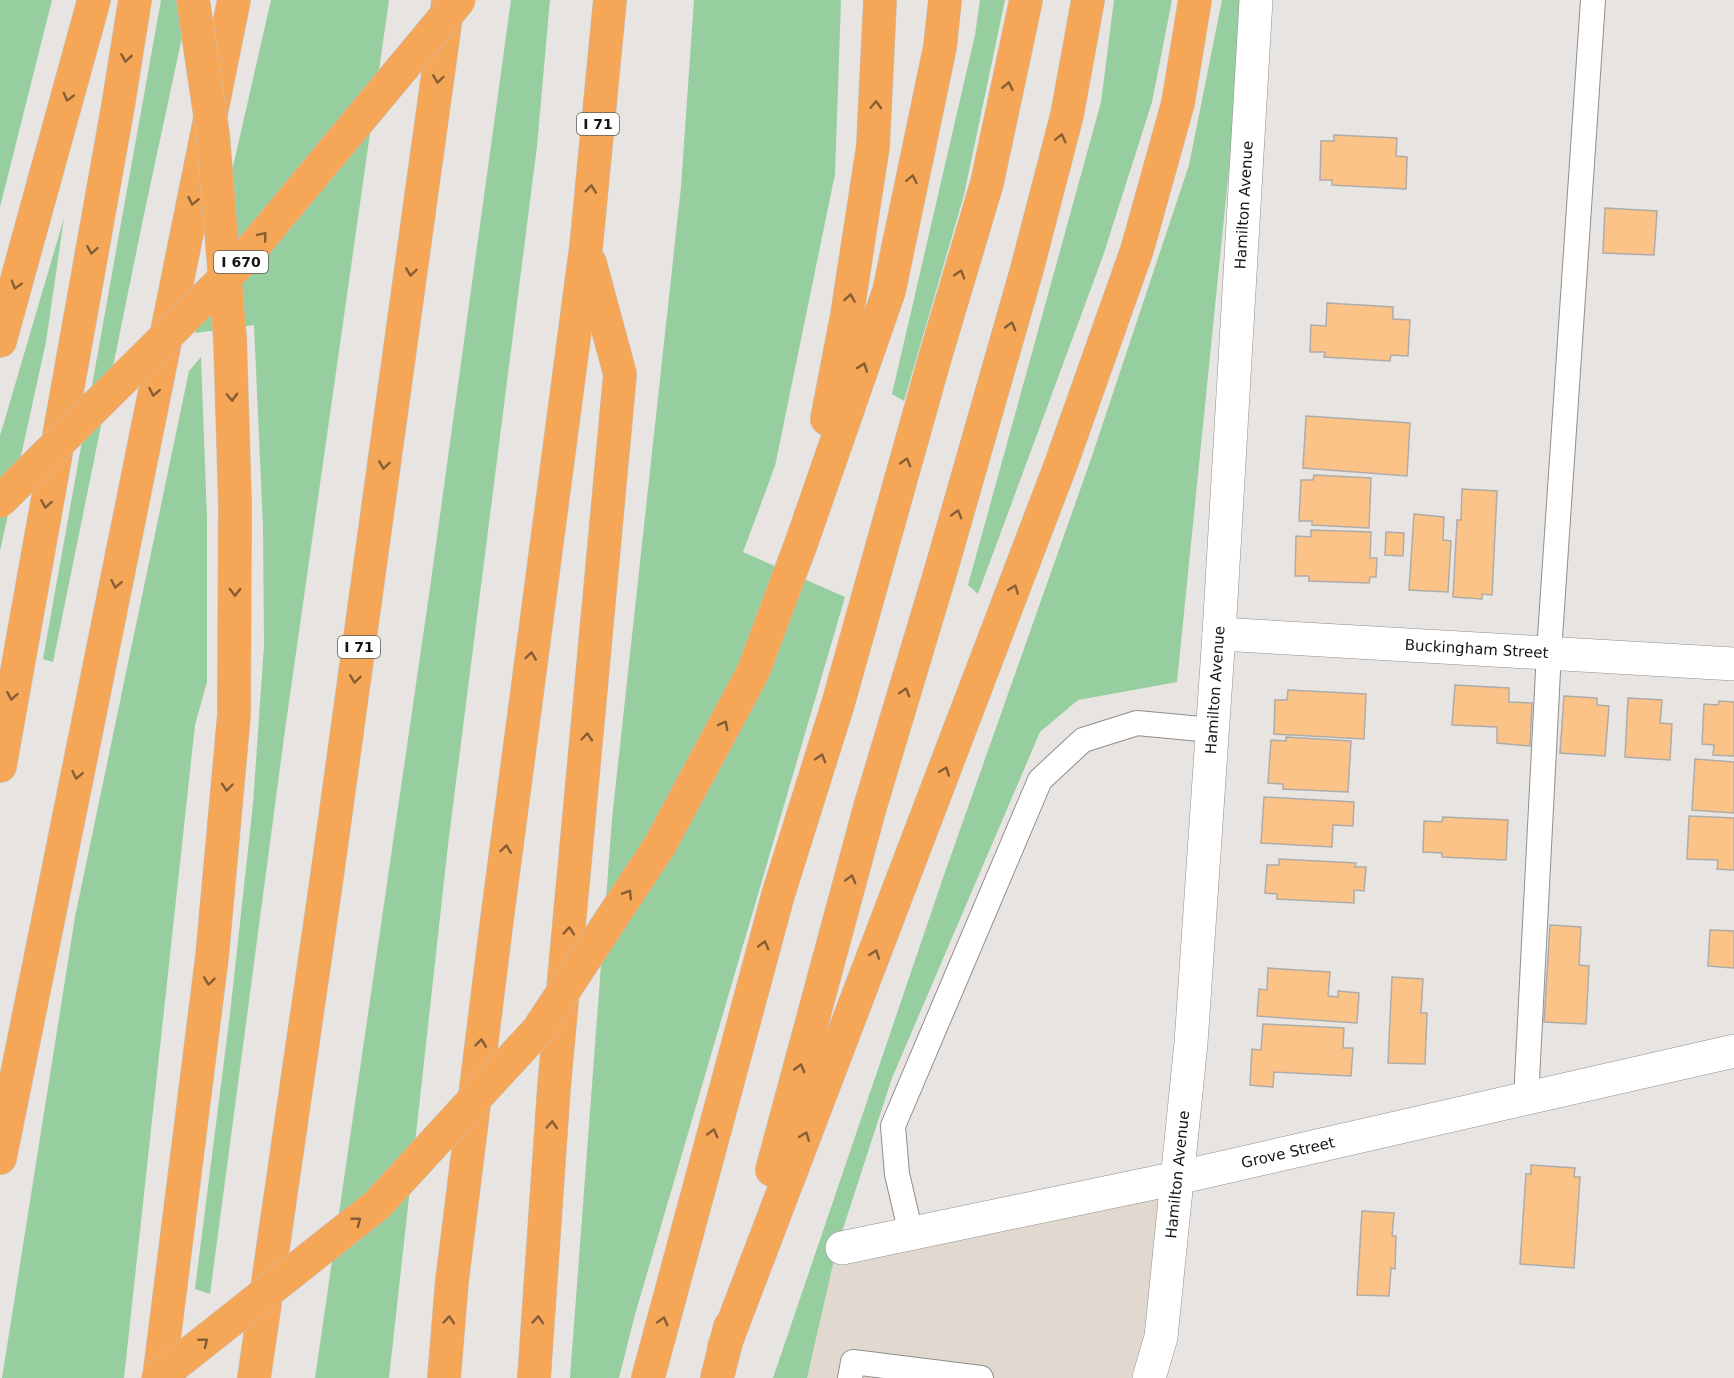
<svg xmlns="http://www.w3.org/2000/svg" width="1734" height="1378" font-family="'DejaVu Sans',sans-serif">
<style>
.built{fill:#e1d9d0}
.green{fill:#97ce9f}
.building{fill:#fcc388;stroke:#aeaca9;stroke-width:1.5}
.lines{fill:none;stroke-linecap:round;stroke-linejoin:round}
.lane-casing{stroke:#918e8c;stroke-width:26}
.street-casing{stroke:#918e8c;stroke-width:34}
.highway-casing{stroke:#c2c2c2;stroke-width:34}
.lane{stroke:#fff;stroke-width:24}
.street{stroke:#fff;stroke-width:33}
.highway{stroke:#f5a757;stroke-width:33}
.highway-bridge-casing{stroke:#c2c2c2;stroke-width:34;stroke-linecap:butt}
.highway-bridge{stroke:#f5a757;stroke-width:33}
.oneway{stroke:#865e36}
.labels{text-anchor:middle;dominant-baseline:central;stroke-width:4.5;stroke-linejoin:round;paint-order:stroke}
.shield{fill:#fff;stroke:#5c5b5a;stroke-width:1.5}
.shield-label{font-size:14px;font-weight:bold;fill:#161514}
.street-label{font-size:15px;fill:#161514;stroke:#fff}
</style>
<rect width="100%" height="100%" fill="#e7e4e2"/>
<polygon class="built" points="1181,1182 1148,1377 1176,1378 807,1378 837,1247"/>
<g class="green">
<polygon points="0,0 52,0 0,207"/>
<polygon points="161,0 190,0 143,219 53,662 43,659"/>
<polygon points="271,0 389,0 285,730 210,1294 195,1289 230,1014 253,804 264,645 263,527 254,325 195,333"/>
<polygon points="511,0 550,0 537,146 448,845 389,1378 315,1378 430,588"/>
<polygon points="694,0 841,0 835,174 775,466 743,552 845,597 634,1318 619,1378 570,1378 612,819 681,187"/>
<polygon points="980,0 1005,0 964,195 904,401 892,394 975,35"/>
<polygon points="1114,0 1172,0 1152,102 1103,256 978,594 968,585 1101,102"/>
<polygon points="1222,0 1242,0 1234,119 1177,682 1078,700 1040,732 892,1078 837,1247 807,1378 773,1378 944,875 1091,459 1189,165"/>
<polygon points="64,218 46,342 0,551 0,436"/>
<polygon points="201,357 207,519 207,682 195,725 124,1378 2,1378 75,917 189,371"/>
</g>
<g class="building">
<polygon points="1334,135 1397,138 1396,156 1407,157 1406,189 1332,185 1332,180 1320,180 1321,141 1334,141"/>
<polygon points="1605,208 1657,211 1654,255 1603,253"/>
<polygon points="1327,303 1393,307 1393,319 1410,320 1408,356 1391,355 1390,361 1324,357 1325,352 1310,352 1311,325 1326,326"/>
<polygon points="1306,416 1410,423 1407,476 1303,468"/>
<polygon points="1314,475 1371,478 1369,528 1312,525 1312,521 1299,521 1301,480 1313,480"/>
<polygon points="1462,489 1497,491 1492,595 1482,594 1482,599 1453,597 1457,520 1461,520"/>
<polygon points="1414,514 1444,517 1443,540 1451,541 1448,592 1409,590"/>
<polygon points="1311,530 1371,532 1370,558 1377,558 1376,577 1370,577 1369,583 1309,581 1309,576 1295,576 1296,536 1311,537"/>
<polygon points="1386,532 1404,533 1403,556 1385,555"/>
<polygon points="1455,685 1509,688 1509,702 1532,703 1530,746 1497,743 1497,727 1452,725"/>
<polygon points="1288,690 1366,694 1364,739 1274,734 1275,700 1287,700"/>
<polygon points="1564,696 1597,698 1597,705 1609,706 1605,756 1560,753"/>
<polygon points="1628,698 1662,700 1660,723 1672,724 1670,760 1625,757"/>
<polygon points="1719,701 1734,702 1734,756 1713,755 1714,745 1702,744 1704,704 1718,705"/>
<polygon points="1286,737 1351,741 1348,792 1283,789 1283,784 1268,783 1271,740 1286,741"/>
<polygon points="1695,759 1734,762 1734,813 1692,810"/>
<polygon points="1264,797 1354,802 1353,826 1333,825 1332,847 1261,843"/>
<polygon points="1689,816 1734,818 1734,870 1717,869 1718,860 1687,859"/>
<polygon points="1443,817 1508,820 1506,860 1442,857 1442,853 1423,852 1424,821 1442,822"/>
<polygon points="1279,859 1356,863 1355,867 1366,867 1364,891 1354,890 1354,903 1277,899 1277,894 1265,893 1267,865 1279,865"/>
<polygon points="1550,925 1581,927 1579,965 1589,966 1586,1024 1544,1022"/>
<polygon points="1710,930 1734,931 1734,968 1708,966"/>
<polygon points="1268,968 1330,972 1328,996 1338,997 1338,991 1359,993 1357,1023 1257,1016 1259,989 1267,990"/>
<polygon points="1392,977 1423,979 1421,1013 1427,1013 1425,1064 1388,1063"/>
<polygon points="1263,1024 1344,1028 1343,1048 1353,1048 1351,1076 1274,1072 1273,1087 1250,1085 1252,1049 1261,1050"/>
<polygon points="1531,1165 1575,1168 1574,1177 1580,1177 1574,1268 1520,1264 1526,1174 1531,1174"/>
<polygon points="1362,1211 1394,1213 1392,1236 1396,1236 1395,1269 1391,1268 1389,1296 1357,1295"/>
</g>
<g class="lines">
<g class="lane-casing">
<g id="lane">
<polyline points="1526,1099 1549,652 1593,0"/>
<polyline points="911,1234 897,1174 893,1126 1040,780 1083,740 1137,723 1212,730"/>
<polyline points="850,1378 853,1362 981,1378"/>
</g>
</g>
<g class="street-casing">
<g id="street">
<path id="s1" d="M 1219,634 L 1734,664"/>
<path id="s2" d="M 842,1248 L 1177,1178 L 1734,1051"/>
<path id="s3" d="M 1149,1378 L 1161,1337 L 1191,1043 L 1219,634 L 1256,0"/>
</g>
</g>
<g class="highway-casing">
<g id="highway">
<polyline points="0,341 94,0"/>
<polyline points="827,419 847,315 873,146 880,0"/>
<polyline points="802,541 889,291 940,47 945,0"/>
<polyline points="0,766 118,106 135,0"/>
<polyline points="0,1158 234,0"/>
<polyline points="772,1170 870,807 941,570 1027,269 1067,115 1088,0"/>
<polyline points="724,1347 1061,464 1137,250 1178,103 1195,0"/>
<polyline points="159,1378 212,957 234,715 235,503 230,339"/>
<polyline points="254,1378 327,876 448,2"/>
<polyline points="444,1378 452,1281 497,919 586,247 610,0"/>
<polyline points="534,1378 554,1087 620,374 590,263"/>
<polyline points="648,1378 778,895 838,704 934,361 987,183 1026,0"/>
<polyline points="717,1378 730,1327"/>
</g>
</g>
<use href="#lane" class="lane"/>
<use href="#street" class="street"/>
<use href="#highway" class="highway"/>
<g class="highway-bridge-casing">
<g id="highway-bridge">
<polyline points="193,0 213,135 230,339"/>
<polyline points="0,501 240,263 459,0"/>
<polyline points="158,1378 377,1205 538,1030 660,845 753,672 802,541"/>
</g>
</g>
<use href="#highway-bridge" class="highway-bridge"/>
</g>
<defs><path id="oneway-chevron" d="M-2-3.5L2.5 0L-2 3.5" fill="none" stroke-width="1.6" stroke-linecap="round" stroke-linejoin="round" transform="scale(1.5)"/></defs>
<g class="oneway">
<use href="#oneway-chevron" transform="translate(126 58) rotate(99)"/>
<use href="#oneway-chevron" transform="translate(438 79) rotate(98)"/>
<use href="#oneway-chevron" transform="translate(1008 86) rotate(-78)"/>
<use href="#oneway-chevron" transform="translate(68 97) rotate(105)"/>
<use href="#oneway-chevron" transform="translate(876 105) rotate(-87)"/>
<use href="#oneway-chevron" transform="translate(1061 138) rotate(-76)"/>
<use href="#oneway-chevron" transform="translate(912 179) rotate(-78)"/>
<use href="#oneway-chevron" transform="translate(591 189) rotate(-84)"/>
<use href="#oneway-chevron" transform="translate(193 201) rotate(102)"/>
<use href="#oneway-chevron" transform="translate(263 236) rotate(-50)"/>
<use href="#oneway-chevron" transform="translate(92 250) rotate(100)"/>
<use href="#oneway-chevron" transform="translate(411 272) rotate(98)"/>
<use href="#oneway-chevron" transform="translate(960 274) rotate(-73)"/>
<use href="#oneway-chevron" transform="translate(16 285) rotate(106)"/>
<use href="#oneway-chevron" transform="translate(850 298) rotate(-81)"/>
<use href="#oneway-chevron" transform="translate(1011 326) rotate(-74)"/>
<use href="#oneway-chevron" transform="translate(863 367) rotate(-71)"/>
<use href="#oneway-chevron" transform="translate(154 392) rotate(101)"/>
<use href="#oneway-chevron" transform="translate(232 397) rotate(88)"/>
<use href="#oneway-chevron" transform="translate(906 462) rotate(-74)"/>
<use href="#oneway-chevron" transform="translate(384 465) rotate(98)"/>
<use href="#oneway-chevron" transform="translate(46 504) rotate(100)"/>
<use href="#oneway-chevron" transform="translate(957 514) rotate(-74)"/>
<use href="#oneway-chevron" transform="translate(116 584) rotate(101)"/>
<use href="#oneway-chevron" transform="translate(1014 589) rotate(-69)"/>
<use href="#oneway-chevron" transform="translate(235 592) rotate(90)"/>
<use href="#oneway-chevron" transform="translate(531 656) rotate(-82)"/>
<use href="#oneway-chevron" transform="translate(355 679) rotate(98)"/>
<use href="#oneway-chevron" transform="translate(905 692) rotate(-73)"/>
<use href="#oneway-chevron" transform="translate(12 696) rotate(100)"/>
<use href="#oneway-chevron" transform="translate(724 725) rotate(-62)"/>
<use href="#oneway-chevron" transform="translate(587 737) rotate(-85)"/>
<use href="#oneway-chevron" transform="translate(821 758) rotate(-73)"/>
<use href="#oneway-chevron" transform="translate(945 771) rotate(-69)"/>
<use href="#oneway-chevron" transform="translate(77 775) rotate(101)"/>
<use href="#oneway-chevron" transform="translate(227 787) rotate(95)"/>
<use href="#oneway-chevron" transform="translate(506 849) rotate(-82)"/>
<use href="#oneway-chevron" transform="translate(851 879) rotate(-75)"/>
<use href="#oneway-chevron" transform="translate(628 894) rotate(-57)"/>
<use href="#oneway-chevron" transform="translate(569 931) rotate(-85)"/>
<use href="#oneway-chevron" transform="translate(764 945) rotate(-75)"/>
<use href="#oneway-chevron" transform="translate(875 954) rotate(-69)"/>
<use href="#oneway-chevron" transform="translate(209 981) rotate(97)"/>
<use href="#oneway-chevron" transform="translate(481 1043) rotate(-83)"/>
<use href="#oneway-chevron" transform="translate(800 1068) rotate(-75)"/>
<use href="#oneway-chevron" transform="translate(552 1125) rotate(-86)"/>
<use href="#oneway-chevron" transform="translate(713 1133) rotate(-75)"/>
<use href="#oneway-chevron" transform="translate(805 1136) rotate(-69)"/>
<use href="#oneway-chevron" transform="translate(357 1221) rotate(-38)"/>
<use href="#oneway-chevron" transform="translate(449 1320) rotate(-85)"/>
<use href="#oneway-chevron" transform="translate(538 1320) rotate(-86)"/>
<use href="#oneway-chevron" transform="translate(663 1321) rotate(-75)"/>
<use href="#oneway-chevron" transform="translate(204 1342) rotate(-38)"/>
</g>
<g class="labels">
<g class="shield">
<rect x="577" y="113" width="42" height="22" rx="4.5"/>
<rect x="214" y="251" width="54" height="22" rx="4.5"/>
<rect x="338" y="636" width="42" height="22" rx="4.5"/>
</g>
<g class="shield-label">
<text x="598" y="124">I 71</text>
<text x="241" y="262">I 670</text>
<text x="359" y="647">I 71</text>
</g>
<g class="street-label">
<text stroke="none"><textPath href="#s3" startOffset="1178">Hamilton Avenue</textPath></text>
<text stroke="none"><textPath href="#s1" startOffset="258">Buckingham Street</textPath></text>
<text stroke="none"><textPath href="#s3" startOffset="692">Hamilton Avenue</textPath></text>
<text stroke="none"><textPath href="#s2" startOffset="456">Grove Street</textPath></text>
<text stroke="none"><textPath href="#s3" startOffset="206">Hamilton Avenue</textPath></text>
</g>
</g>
</svg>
